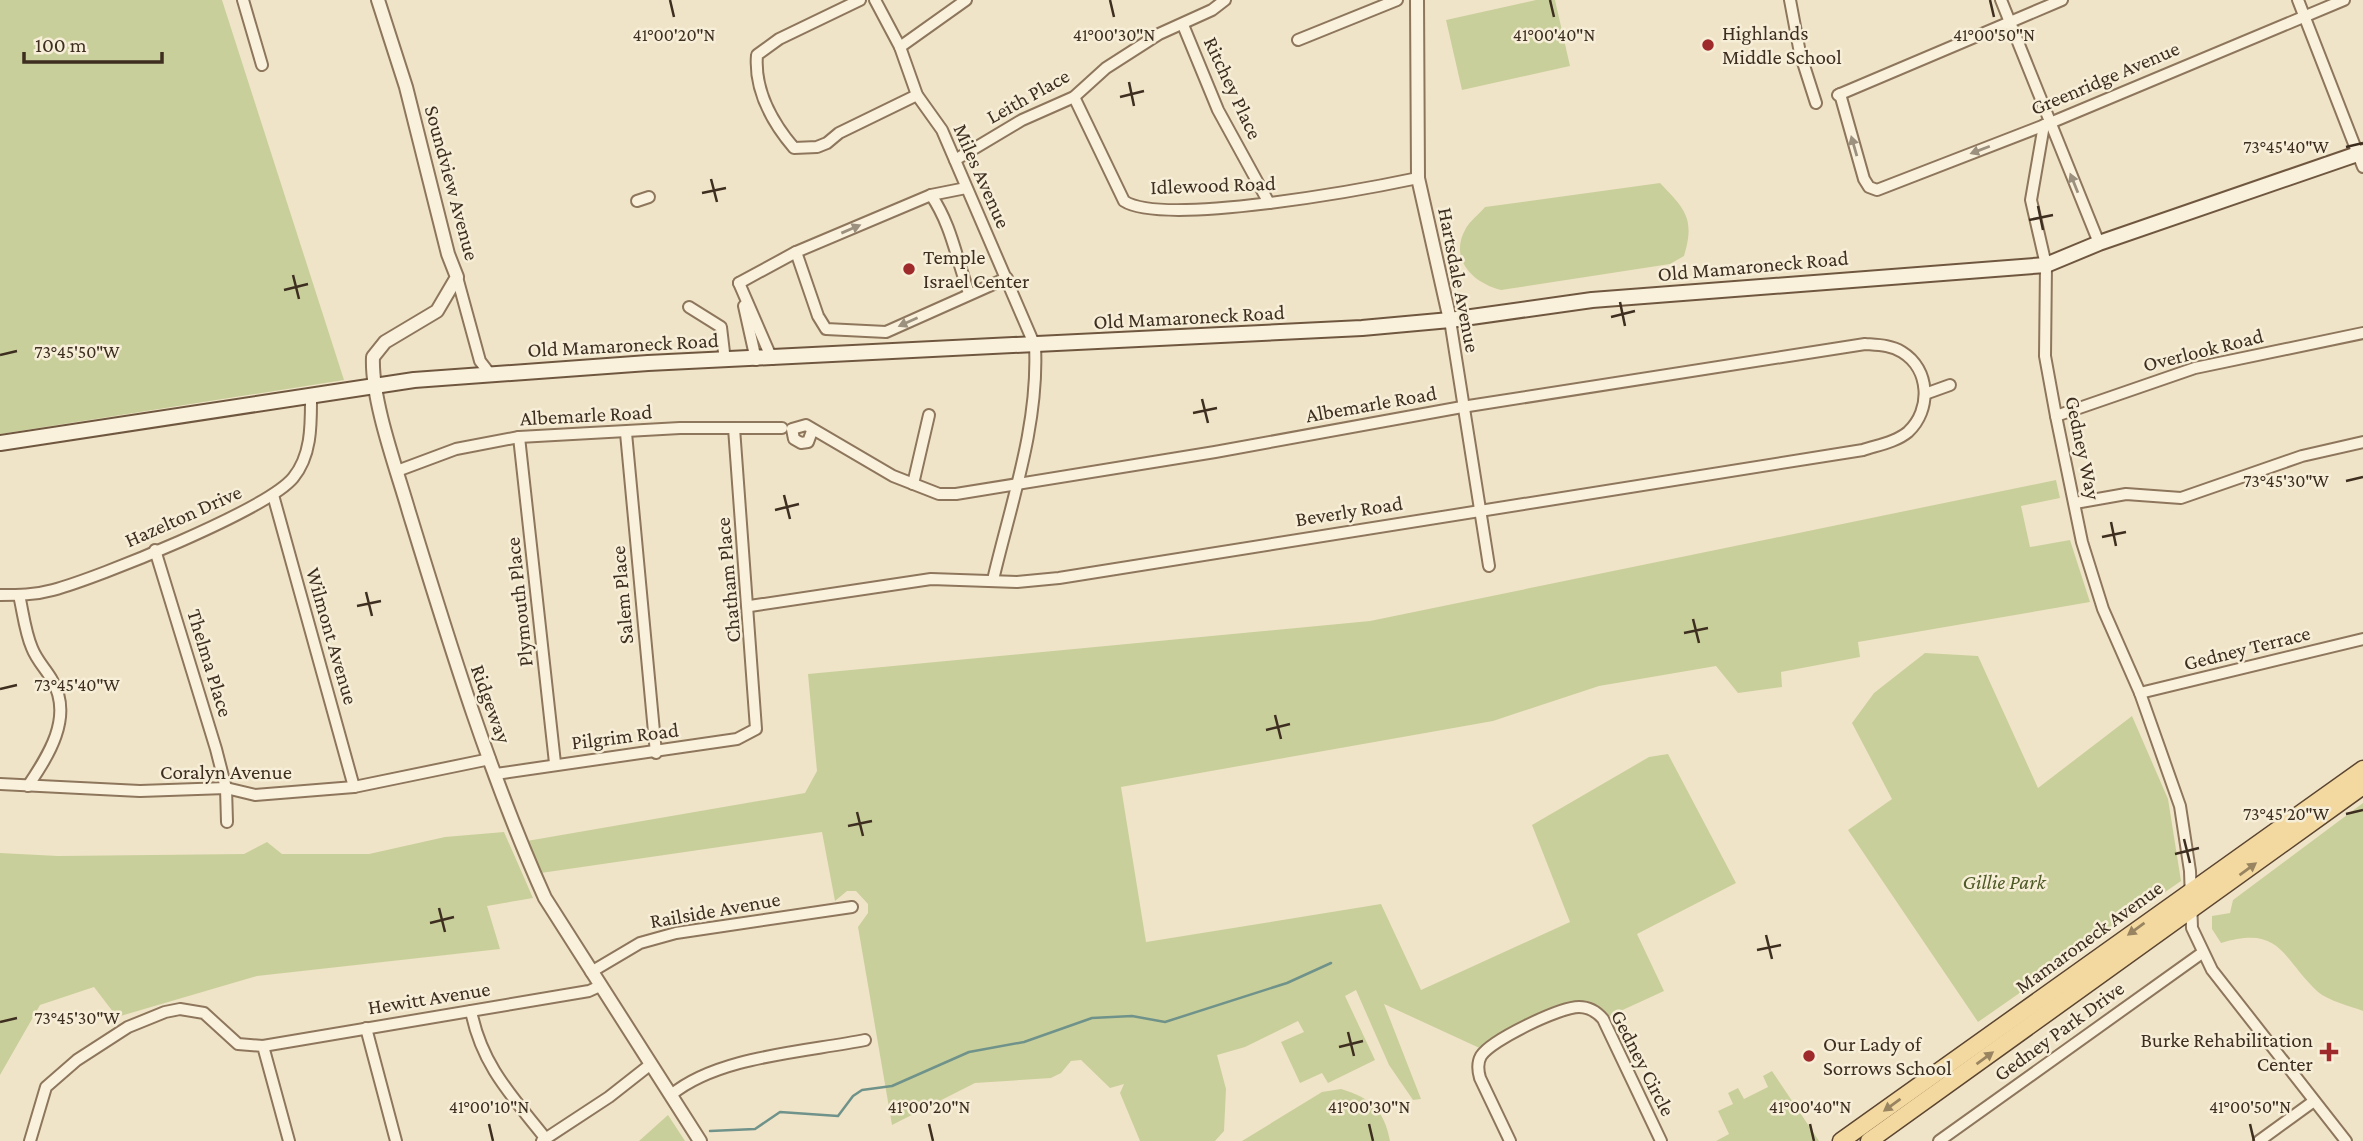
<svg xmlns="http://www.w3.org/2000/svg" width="2363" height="1141" font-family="'Crimson Pro',serif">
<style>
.green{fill:#c9cf9b}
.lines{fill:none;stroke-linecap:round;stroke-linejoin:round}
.stream{stroke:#6f938a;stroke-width:2.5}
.minor-casing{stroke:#8d765c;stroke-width:14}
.tertiary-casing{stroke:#8d765c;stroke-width:16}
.secondary-casing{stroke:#6f573f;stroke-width:18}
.primary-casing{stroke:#5b4430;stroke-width:19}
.minor{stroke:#faf1dc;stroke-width:10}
.tertiary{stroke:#faf1dc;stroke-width:12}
.secondary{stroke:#faf1dc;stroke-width:14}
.primary{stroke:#f3d9a0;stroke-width:16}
.oneway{fill:#9c907e}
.oneway2{fill:#988460}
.ticks{fill:none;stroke:#3d2e20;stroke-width:2.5}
.poi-dot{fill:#9e2a2b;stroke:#f7eed8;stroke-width:2.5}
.labels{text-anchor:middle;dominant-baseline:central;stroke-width:5;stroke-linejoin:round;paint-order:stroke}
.poi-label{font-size:21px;fill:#3d2e20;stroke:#f7eed8;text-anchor:start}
.street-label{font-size:21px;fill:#3d2e20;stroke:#f7eed8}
.park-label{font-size:21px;font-style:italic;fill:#4d5a26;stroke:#f7eed8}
.ticks-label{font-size:18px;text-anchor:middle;fill:#3d2e20;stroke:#f7eed8;stroke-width:5;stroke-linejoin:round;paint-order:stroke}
</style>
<rect width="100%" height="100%" fill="#f0e4c8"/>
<g class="green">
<polygon points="0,0 222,0 344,380 0,434"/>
<polygon points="1536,0 1555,0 1570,66 1462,90 1446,20"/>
<path d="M 1660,183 C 1686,210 1695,219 1684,256 L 1670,264 L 1501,290 C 1473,283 1448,259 1466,228 C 1470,221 1479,214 1485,207 Z"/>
<polygon points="2056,480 2060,498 2021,506 2030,547 2070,540 2090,602 1858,642 1860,657 1781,672 1782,687 1738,693 1716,666 1599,686 1493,721 1121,787 1146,942 1381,904 1421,990 1570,922 1532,825 1649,757 1668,754 1736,883 1637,934 1664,991 1603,1019 1599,1014 1570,1008 1486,1051 1384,1004 1421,1099 1413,1100 1389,1065 1356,990 1345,996 1375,1060 1328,1083 1322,1073 1300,1083 1281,1042 1304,1032 1298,1021 1245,1047 1217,1055 1226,1089 1224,1131 1215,1141 1140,1141 1120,1093 1124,1084 1110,1088 1081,1060 1071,1061 1061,1073 1051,1078 975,1083 892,1125 858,927 868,913 868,904 856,891 847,891 835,901 822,832 534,874 521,842 805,793 817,771 808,674 1370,621"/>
<polygon points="1925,653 1978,656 2038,788 2132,716 2168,799 2181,881 1978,1022 1848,830 1892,799 1852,723 1874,693"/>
<path d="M 2363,803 L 2363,1011 C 2350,1006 2329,1001 2318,992 C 2281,957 2281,925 2221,943 L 2212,929 L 2212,916 L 2230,913 L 2233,900 Z"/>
<polygon points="504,832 533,898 487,906 500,949 257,976 117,1017 94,987 40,1005 0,1075 0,853 58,856 244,854 267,842 282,854 369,854 445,837"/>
<polygon points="1772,1071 1819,1141 1716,1141 1729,1134 1718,1111 1733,1104 1728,1093 1738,1088 1744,1099 1768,1087 1763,1076"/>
<path d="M 1341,1089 C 1371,1098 1384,1110 1390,1141 L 1242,1141 L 1322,1092 Z"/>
<polygon points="668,1115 685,1141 639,1141"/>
</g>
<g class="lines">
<polyline class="stream" points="710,1131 755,1129 780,1112 838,1116 853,1096 862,1090 892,1086 969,1052 1024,1042 1092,1018 1132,1016 1165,1022 1287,983 1331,963"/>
<g class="minor-casing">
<g id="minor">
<polyline points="243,0 262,65"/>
<path d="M 860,0 L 779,39 L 757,55 C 754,90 772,122 794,148 L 817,147 L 827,143 L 839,133 L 917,95"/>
<path d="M 875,0 L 900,47 L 917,95 L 942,130 L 1035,346 C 1039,425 1011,503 993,580"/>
<polyline points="1790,0 1800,53 1816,103"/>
<polyline points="2001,0 2099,243"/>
<polyline points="2298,0 2363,167"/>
<polyline points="1183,25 1218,110 1269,203"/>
<polyline points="1298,40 1397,0"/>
<polyline points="900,47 966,0"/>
<polyline points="1840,94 1864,179 1869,187 1877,190 2050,123 2344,0"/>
<polyline points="1838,95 2062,0"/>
<path d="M 1074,97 L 1124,201 C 1164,227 1366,189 1418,178"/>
<polyline points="2044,125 2031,200 2046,265 2045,356 2056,416 2082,542 2103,609 2140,693 2180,806 2190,871 2192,928 2212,970 2346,1141"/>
<polyline points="955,160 1022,120 1074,97 1106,68 1159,34 1212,10 1225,0"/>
<polyline points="966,188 931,195 796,252 818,316 826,329 886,332 1007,278"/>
<path d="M 931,195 C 952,226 956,258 969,293"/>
<polyline points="637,201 649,197"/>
<polyline points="457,277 480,361 490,374"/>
<polyline points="739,283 772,359"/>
<polyline points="739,283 796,252"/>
<polyline points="744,306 756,360"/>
<polyline points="689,307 721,327 725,361"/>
<polyline points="1450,320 1489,566"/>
<polyline points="1925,394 1950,385"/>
<polyline points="2056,416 2195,368 2363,333"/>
<polyline points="626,433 656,753"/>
<polyline points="519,437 555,763"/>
<polyline points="397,471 456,449 519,437 680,428 782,428"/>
<polyline points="913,484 929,415"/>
<polyline points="273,495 354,787"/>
<polyline points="2075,503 2126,494 2181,498 2302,456 2363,442"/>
<polyline points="155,550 216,749 226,788 227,822"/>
<path d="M 0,595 C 18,595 35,595 53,590 C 98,578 266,510 293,478 C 312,455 311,424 311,396"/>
<path d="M 19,595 C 23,612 25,632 32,648 C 37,661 46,669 52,680 C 74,717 48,756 28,786"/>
<path d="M 750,606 L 931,579 L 1017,582 L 1059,578 L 1863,450 C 1878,445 1896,442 1908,432 C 1932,410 1930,369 1902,352 C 1891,345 1878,345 1865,344 L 1462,407 L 1215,452 L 956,494 L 939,494 L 893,476 L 806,425 L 792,429 L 794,439 L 801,443 L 808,442 L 812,431"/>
<polyline points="2140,693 2363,639"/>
<polyline points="496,774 737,739 756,729 734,428"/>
<polyline points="0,784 140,791 226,788 255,795 354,787 490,759"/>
<polyline points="591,972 640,943 676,933 852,907"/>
<path d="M 471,1011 C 482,1066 512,1096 546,1139"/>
<polyline points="366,1028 396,1141"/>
<polyline points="263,1046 589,991 600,986"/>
<path d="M 671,1095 C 718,1056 805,1052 865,1040"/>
<polyline points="30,1141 46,1087 77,1060 128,1027 165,1012 180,1009 204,1013 238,1044 263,1046 289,1141"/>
<polyline points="542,1141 609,1097 651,1064"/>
<path d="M 1510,1141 L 1480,1078 C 1478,1071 1477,1063 1481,1056 C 1491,1040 1560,1007 1579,1007 C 1589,1007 1597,1012 1603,1019 L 1661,1141"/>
<polyline points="1939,1141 2202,953"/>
<polyline points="2259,1141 2314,1101"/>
</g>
</g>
<g class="tertiary-casing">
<g id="tertiary">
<path d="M 378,0 L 406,87 L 448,254 L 457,277 L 437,311 L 385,342 L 373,357 C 371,400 397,470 409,512 C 449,642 489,774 545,898 L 700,1141"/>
<polyline points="1417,0 1418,178 1450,320"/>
</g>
</g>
<g class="secondary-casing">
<polyline id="secondary" points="0,443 414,380 648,363 1362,328 1450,320 1592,300 2046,265 2099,243 2363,152"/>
</g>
<g class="primary-casing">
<g id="primary">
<polyline points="1841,1141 2363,769"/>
<polyline points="1869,1141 2363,786"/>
</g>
</g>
<use href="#minor" class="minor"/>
<use href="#tertiary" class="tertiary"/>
<use href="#secondary" class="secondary"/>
<use href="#primary" class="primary"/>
</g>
<defs><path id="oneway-solid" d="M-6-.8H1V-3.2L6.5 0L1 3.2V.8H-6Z" transform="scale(1.75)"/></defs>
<g class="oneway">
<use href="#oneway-solid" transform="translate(1854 146) rotate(-106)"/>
<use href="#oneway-solid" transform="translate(1980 150) rotate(159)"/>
<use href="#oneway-solid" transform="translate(2074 183) rotate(-112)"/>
<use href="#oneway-solid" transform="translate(851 229) rotate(-23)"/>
<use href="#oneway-solid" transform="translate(908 322) rotate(156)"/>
</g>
<g class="oneway2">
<use href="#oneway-solid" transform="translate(2248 869) rotate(-36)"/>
<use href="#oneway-solid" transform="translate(2136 929) rotate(144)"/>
<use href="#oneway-solid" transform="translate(1985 1058) rotate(-36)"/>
<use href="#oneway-solid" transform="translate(1892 1105) rotate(144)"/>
</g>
<path class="ticks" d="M 670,0 L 674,17M 1110,0 L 1114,17M 1550,0 L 1554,17M 1990,0 L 1994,17M 1129,82 L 1134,106M 1120,97 L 1144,91M 2346,147 L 2363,143M 711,179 L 717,202M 702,193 L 726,188M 2038,206 L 2043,230M 2029,220 L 2053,215M 293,275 L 299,299M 284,290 L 308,284M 1620,302 L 1625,326M 1611,317 L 1635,311M 0,355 L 17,351M 1202,399 L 1208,423M 1193,413 L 1217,408M 2346,481 L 2363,477M 784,495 L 790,519M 775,510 L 799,504M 2111,522 L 2116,546M 2102,537 L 2126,532M 366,592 L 372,616M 357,606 L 381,601M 1693,619 L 1699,643M 1684,633 L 1708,628M 0,689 L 17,685M 1275,715 L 1281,739M 1266,730 L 1290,724M 857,812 L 863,836M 2346,814 L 2363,810M 848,826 L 872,821M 2184,839 L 2190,863M 2175,854 L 2199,848M 439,908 L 445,932M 430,923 L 454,917M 1766,935 L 1772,959M 1757,950 L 1781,945M 0,1022 L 17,1018M 1348,1032 L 1354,1056M 1339,1047 L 1363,1041M 489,1124 L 493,1141M 929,1124 L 933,1141M 1369,1124 L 1373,1141M 1810,1124 L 1814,1141M 2250,1124 L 2254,1141"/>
<g class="poi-dot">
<circle cx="1708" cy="45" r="7"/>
<circle cx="909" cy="269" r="7"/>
<path d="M2325.5 1041.5h7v7h7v7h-7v7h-7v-7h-7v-7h7z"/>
<circle cx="1809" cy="1056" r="7"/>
</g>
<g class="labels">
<g class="poi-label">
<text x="1722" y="33">Highlands<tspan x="1722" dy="24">Middle School</tspan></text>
<text x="923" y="257">Temple<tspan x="923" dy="24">Israel Center</tspan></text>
<text x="2313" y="1040" text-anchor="end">Burke Rehabilitation<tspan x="2313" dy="24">Center</tspan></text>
<text x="1823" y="1044">Our Lady of<tspan x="1823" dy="24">Sorrows School</tspan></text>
</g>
<g class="street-label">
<text transform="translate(2105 78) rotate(-23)">Greenridge Avenue</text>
<text transform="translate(1233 88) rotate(65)">Ritchey Place</text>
<text transform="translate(1028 96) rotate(-29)">Leith Place</text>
<text transform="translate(982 176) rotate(66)">Miles Avenue</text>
<text transform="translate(452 183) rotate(75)">Soundview Avenue</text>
<text transform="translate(1213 185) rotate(-2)">Idlewood Road</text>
<text transform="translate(1753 266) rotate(-5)">Old Mamaroneck Road</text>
<text transform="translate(1459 280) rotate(79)">Hartsdale Avenue</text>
<text transform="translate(1189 317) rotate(-3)">Old Mamaroneck Road</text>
<text transform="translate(623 345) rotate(-3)">Old Mamaroneck Road</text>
<text transform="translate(2203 350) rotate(-14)">Overlook Road</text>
<text transform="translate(1371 404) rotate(-10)">Albemarle Road</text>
<text transform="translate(586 415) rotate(-3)">Albemarle Road</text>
<text transform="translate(2083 448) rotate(78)">Gedney Way</text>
<text transform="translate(1349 511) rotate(-9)">Beverly Road</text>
<text transform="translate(183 516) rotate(-24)">Hazelton Drive</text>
<text transform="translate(728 580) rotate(-95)">Chatham Place</text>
<text transform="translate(622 595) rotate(-95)">Salem Place</text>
<text transform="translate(519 602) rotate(-96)">Plymouth Place</text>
<text transform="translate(332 636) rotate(74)">Wilmont Avenue</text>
<text transform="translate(2247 648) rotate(-14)">Gedney Terrace</text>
<text transform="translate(210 663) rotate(73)">Thelma Place</text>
<text transform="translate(491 704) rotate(70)">Ridgeway</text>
<text transform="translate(625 736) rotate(-7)">Pilgrim Road</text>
<text x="226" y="772">Coralyn Avenue</text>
<text transform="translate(715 910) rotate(-10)">Railside Avenue</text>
<text transform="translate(2089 937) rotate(-36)">Mamaroneck Avenue</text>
<text transform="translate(429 998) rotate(-9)">Hewitt Avenue</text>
<text transform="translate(2059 1031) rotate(-36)">Gedney Park Drive</text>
<text transform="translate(1643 1063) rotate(63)">Gedney Circle</text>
</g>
<g class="park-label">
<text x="2004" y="882">Gillie Park</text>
</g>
</g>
<g class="ticks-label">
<text x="674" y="41">41°00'20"N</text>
<text x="1114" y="41">41°00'30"N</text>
<text x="1554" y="41">41°00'40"N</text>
<text x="1994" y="41">41°00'50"N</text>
<text x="2286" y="153">73°45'40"W</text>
<text x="77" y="358">73°45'50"W</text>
<text x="2286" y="487">73°45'30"W</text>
<text x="77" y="691">73°45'40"W</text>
<text x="2286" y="820">73°45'20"W</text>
<text x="77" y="1024">73°45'30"W</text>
<text x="489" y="1113">41°00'10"N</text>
<text x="929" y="1113">41°00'20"N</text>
<text x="1369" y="1113">41°00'30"N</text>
<text x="1810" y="1113">41°00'40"N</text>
<text x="2250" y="1113">41°00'50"N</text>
</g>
<path d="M24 52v10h138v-10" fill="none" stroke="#3d2e20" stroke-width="3.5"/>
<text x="35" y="52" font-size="21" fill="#3d2e20" stroke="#f7eed8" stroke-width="5" paint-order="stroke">100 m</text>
</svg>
